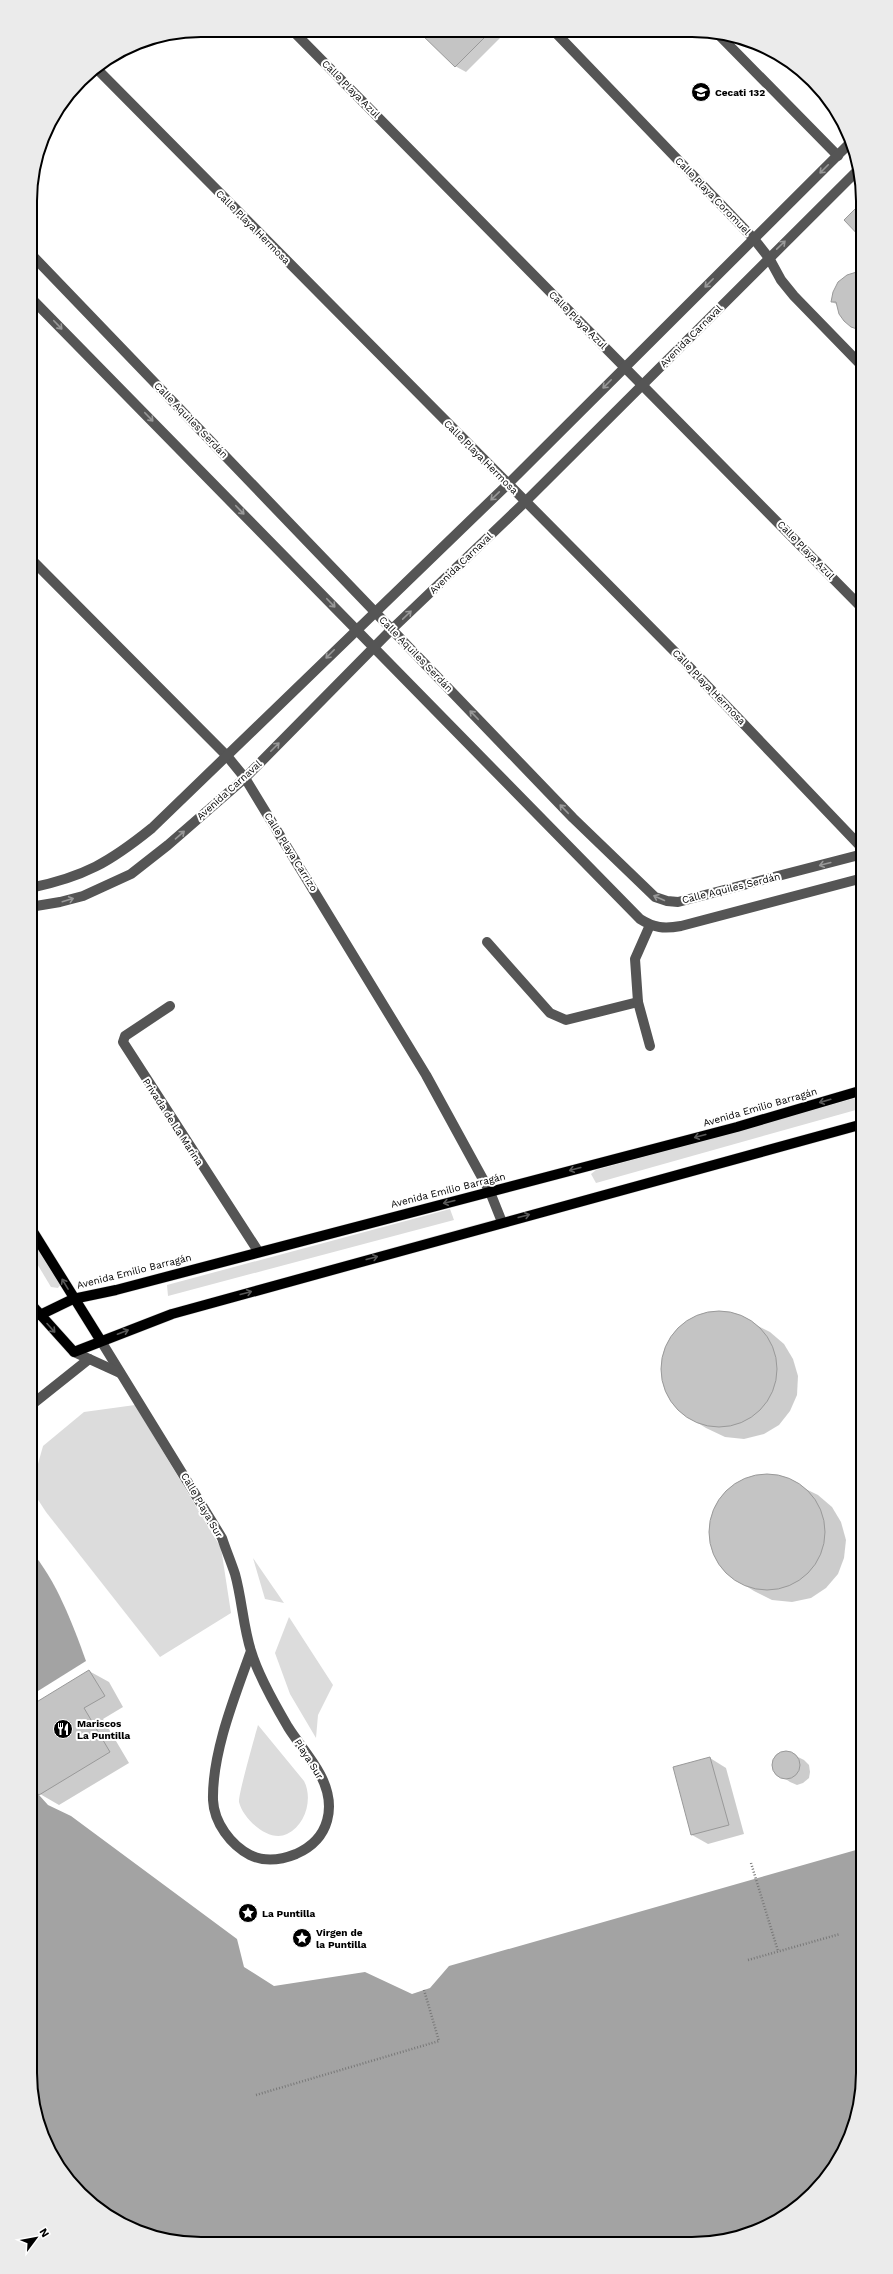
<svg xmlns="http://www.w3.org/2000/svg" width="893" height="2274" font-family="'Work Sans',sans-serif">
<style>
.green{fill:#dcdcdc}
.water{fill:#a3a3a3}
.shadow{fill:#0003}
.building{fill:#c4c4c4;stroke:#999}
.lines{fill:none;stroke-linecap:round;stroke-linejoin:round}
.major-casing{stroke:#dbdbdb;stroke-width:11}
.path{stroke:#777;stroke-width:2.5;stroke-dasharray:1 2;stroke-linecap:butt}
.minor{stroke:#555;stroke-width:10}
.major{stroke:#000;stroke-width:10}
.oneway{stroke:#999}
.oneway2{stroke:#595959}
.labels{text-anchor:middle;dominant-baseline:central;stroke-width:4;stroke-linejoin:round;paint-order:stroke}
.street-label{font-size:10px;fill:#000;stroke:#fff}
.poi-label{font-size:10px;font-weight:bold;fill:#000;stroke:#fff;text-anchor:start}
.rim{fill:none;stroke:#000;stroke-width:2}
</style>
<rect width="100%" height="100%" fill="#fff"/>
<g class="green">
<polygon points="863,1096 863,1108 596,1183 591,1174 596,1170"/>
<polygon points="450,1209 454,1220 168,1296 167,1285"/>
<polygon points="30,1226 64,1280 58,1288 51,1287 30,1252"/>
<polygon points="135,1405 221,1548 231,1613 160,1657 46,1512 31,1489 43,1446 84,1412"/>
<polygon points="253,1558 284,1603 265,1599"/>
<polygon points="289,1617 333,1685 318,1715 316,1738 290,1694 275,1653"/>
<path d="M 258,1725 L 304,1781 C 313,1798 306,1825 287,1834 C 269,1843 243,1819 239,1802 C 238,1795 255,1736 258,1725 Z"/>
</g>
<g class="water">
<path d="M 30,1550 C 56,1579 73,1625 86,1661 L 30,1696 Z"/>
<polygon points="30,1785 48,1805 71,1816 237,1939 244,1967 274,1986 365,1972 412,1994 430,1988 449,1966 863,1848 863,2084 850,2138 828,2177 787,2215 736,2238 692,2244 168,2241 125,2226 88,2201 53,2159 36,2117 30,2073"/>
</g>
<g class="shadow">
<polygon points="419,31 506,32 466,72 455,66"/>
<polygon points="863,271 863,333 851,326 838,305 832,302"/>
<polygon points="714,1312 732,1313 770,1332 784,1344 793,1359 798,1376 797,1395 790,1411 779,1425 764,1434 744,1439 725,1437 706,1428 685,1415 671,1401 663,1382 662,1362 668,1343 680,1327 696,1316"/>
<polygon points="761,1475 779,1476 818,1495 832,1507 841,1522 846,1540 844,1558 838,1574 826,1588 811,1598 792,1602 772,1600 754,1591 733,1578 719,1564 711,1545 710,1525 715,1506 727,1490 744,1479"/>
<polygon points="89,1671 109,1682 123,1707 103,1719 129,1763 59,1805 40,1794"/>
<polygon points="863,1681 863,1699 858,1682"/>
<polygon points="786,1751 804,1760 809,1765 810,1772 809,1778 803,1783 797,1785 790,1782 774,1771 773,1764 775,1758 779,1753"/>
<polygon points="710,1758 726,1768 744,1834 708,1844 692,1835"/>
</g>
<g class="building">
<polygon points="418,31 440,31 490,32 455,67"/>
<polygon points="863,201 863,240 844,220"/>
<polygon points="863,270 863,331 851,327 844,321 839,314 836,302 831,302 833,292 838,282 847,275"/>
<circle cx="719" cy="1369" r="58"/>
<circle cx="767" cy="1532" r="58"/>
<polygon points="89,1670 105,1696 84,1708 110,1752 39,1795 30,1785 30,1706"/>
<circle cx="786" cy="1765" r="14"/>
<polygon points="710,1757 729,1825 691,1835 673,1767"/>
</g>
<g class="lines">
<g class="major-casing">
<g id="major">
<polyline points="30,1227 101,1341"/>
<polyline points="30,1303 74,1352 172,1314 863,1124"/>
<polyline points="40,1315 73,1299 116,1290 737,1127 863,1090"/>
</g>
</g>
<g class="path">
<polyline points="751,1863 778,1951"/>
<polyline points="748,1960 840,1934"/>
<polyline points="256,2095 439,2041 424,1990"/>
</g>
<g class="minor">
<polyline points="293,31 863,609"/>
<polyline points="555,32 754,239 769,258 781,280 794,296 863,367"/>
<polyline points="717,33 838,156"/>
<polyline points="96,68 676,653 863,849"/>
<polyline points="30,253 573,818 655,897 667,901 678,902 863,854"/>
<path d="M 30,297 L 640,919 C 654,928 664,929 681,926 L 863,878"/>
<polyline points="30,558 227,756 245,778 426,1075 490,1192 502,1222"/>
<path d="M 30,888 C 84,877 110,862 152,828 L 508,484 L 851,142"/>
<polyline points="30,907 60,902 83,896 131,874 168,845 245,778 392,629 525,502 859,169"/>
<polyline points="487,942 550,1013 566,1020 638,1002"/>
<polyline points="170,1006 125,1036 123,1042 258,1251"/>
<polyline points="650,1046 638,1002 635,959 650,925"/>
<path d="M 101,1341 L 222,1538 C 226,1550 231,1562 235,1574 C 242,1599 243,1626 251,1651 C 258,1675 275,1705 288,1727 C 298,1743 311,1757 320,1774 C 337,1806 330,1839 296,1854 C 281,1860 264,1862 250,1855 C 231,1845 214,1823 213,1800 C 212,1752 235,1696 251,1651"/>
<polyline points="74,1352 120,1373"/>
<polyline points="30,1406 89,1359"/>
</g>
<use href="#major" class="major"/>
</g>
<defs><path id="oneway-shaft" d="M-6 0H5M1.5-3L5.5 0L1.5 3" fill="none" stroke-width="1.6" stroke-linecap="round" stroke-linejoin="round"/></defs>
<g class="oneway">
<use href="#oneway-shaft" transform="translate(824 169) rotate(135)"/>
<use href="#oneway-shaft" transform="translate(781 245) rotate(-44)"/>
<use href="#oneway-shaft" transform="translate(709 283) rotate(135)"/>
<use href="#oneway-shaft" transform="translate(58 325) rotate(46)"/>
<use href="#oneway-shaft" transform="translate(607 384) rotate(135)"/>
<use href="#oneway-shaft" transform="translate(149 417) rotate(46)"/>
<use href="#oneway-shaft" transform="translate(495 496) rotate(136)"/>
<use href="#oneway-shaft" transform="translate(240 510) rotate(46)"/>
<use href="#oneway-shaft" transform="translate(331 603) rotate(46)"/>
<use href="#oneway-shaft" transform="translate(407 615) rotate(-44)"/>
<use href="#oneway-shaft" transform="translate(330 654) rotate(135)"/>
<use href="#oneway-shaft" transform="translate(474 715) rotate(-134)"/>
<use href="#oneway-shaft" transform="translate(275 747) rotate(-45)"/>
<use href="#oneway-shaft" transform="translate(564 809) rotate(-134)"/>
<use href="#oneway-shaft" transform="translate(180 835) rotate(-41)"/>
<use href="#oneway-shaft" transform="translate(825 864) rotate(165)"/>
<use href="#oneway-shaft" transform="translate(659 898) rotate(-156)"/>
<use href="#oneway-shaft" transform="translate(68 900) rotate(-17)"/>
</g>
<g class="oneway2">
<use href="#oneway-shaft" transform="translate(825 1101) rotate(164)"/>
<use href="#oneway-shaft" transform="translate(700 1136) rotate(165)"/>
<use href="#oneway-shaft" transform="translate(575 1169) rotate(165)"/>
<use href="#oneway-shaft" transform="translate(449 1202) rotate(166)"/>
<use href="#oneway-shaft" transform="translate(524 1216) rotate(-15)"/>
<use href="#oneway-shaft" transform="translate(372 1258) rotate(-15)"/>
<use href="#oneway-shaft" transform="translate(65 1284) rotate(-121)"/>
<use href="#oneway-shaft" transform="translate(246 1293) rotate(-15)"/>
<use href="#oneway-shaft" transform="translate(51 1328) rotate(48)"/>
<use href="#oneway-shaft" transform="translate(123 1332) rotate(-21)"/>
</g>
<defs>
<g id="school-disc" transform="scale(1)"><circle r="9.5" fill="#000" stroke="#fff"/><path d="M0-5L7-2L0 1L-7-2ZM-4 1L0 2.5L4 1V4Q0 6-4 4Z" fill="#fff"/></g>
<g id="restaurant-disc" transform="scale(1)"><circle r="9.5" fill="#000" stroke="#fff"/><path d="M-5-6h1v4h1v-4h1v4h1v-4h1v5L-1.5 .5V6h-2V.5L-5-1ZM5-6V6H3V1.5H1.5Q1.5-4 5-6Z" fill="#fff"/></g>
<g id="sight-disc" transform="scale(1)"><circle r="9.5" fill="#000" stroke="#fff"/><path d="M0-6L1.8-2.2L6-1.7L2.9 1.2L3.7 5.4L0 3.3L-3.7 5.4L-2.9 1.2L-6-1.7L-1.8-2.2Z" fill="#fff"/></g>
</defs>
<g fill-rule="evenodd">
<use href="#school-disc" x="701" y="92"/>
<use href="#restaurant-disc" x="63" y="1729"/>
<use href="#sight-disc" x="248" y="1913"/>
<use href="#sight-disc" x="302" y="1938"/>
</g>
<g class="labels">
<g class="street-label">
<text transform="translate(351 89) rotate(45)">Calle Playa Azul</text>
<text transform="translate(713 196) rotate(46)">Calle Playa Coromuel</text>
<text transform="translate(253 227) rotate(45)">Calle Playa Hermosa</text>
<text transform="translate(578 320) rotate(45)">Calle Playa Azul</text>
<text transform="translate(691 336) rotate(-45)">Avenida Carnaval</text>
<text transform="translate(191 420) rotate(46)">Calle Aquiles Serdán</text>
<text transform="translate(481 457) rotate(45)">Calle Playa Hermosa</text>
<text transform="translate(806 550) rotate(46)">Calle Playa Azul</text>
<text transform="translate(461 563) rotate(-44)">Avenida Carnaval</text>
<text transform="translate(416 654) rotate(46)">Calle Aquiles Serdán</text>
<text transform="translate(709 687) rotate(46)">Calle Playa Hermosa</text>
<text transform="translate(229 790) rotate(-42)">Avenida Carnaval</text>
<text transform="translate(291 852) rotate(58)">Calle Playa Carrizo</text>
<text transform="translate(731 888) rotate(-14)">Calle Aquiles Serdán</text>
<text transform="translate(760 1107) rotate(-16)">Avenida Emilio Barragán</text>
<text transform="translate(173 1122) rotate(57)">Privada de La Marina</text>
<text transform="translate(448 1190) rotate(-14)">Avenida Emilio Barragán</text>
<text transform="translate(134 1271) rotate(-14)">Avenida Emilio Barragán</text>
<text transform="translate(202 1505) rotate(60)">Calle Playa Sur</text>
<text transform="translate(309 1759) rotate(58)">Playa Sur</text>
</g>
<g class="poi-label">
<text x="715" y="92">Cecati 132</text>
<text x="77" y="1723">Mariscos<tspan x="77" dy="12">La Puntilla</tspan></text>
<text x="262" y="1913">La Puntilla</text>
<text x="316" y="1932">Virgen de<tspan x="316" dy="12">la Puntilla</tspan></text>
</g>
</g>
<path d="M0 0H893V2274H0ZM201 37H692A164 164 0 0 1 856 201V2073A164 164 0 0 1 692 2237H201A164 164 0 0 1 37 2073V201A164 164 0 0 1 201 37Z" fill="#ebebeb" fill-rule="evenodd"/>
<path class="rim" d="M201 37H692A164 164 0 0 1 856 201V2073A164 164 0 0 1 692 2237H201A164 164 0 0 1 37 2073V201A164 164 0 0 1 201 37Z"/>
<g transform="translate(36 2238) rotate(58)" stroke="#ffffff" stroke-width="3" paint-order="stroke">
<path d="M0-3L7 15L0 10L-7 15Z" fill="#000000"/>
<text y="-6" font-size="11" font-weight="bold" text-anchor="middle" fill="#000000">N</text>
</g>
</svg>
